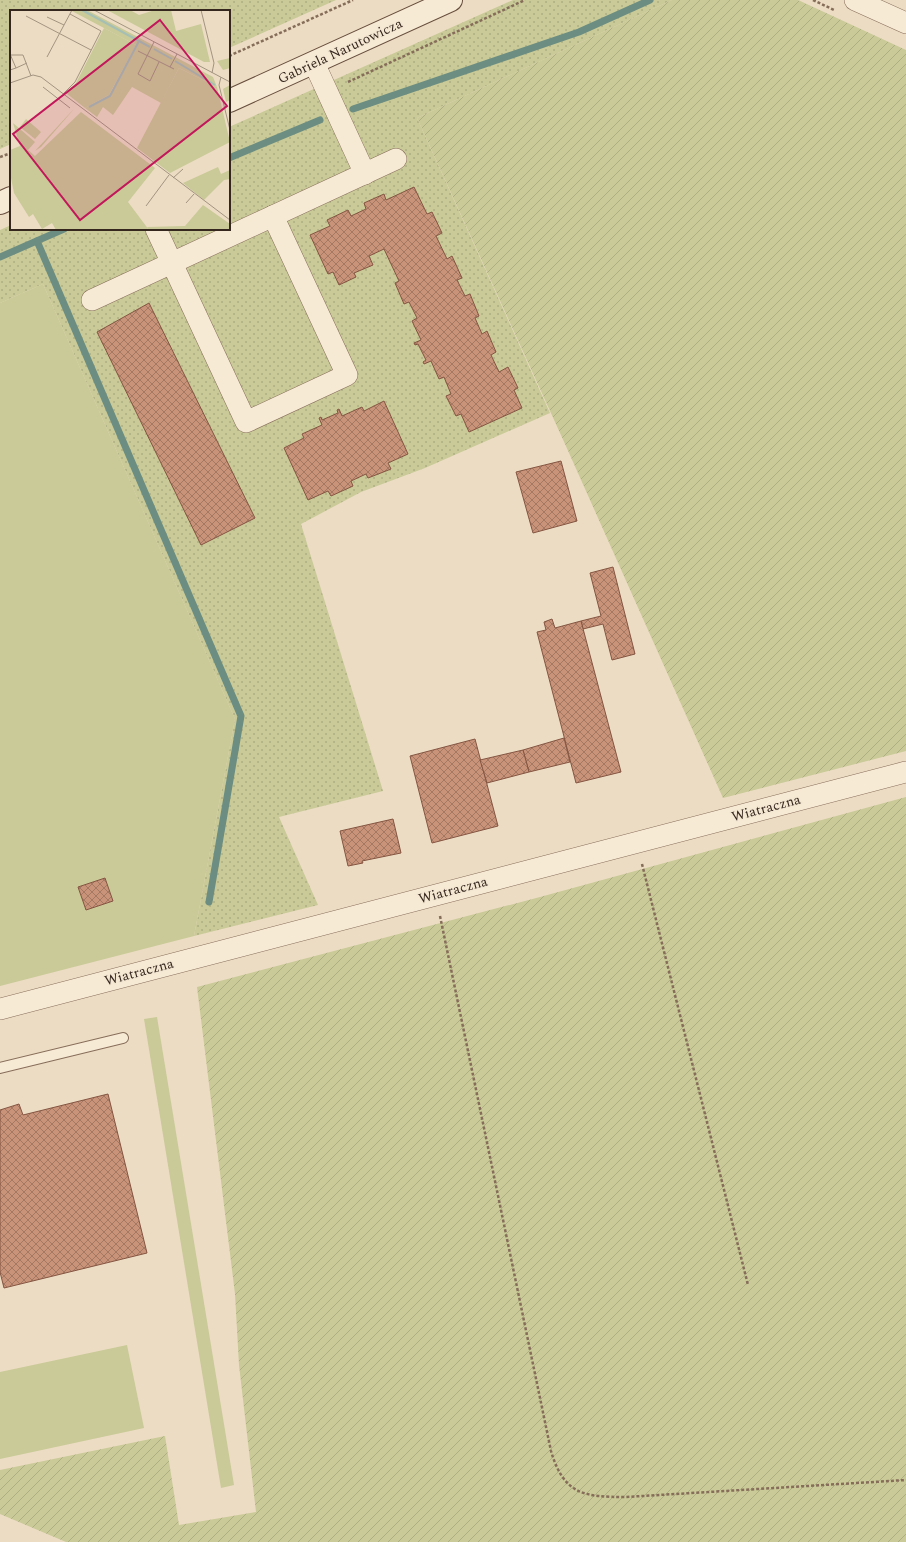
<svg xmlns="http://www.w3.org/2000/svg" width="906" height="1542" font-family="Spectral,serif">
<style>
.grass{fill:url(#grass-dots)}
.park{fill:#c9ca97}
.garden{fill:url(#garden-furrows)}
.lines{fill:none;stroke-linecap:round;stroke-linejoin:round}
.stream{stroke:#6c8d81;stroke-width:7}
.building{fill:url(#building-cross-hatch);stroke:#845541}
.service-casing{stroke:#866d5a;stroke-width:12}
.minor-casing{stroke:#866d5a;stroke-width:22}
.secondary-casing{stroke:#674e3d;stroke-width:24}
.path{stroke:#866d5a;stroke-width:2.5;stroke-dasharray:3 2;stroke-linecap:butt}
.service{stroke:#f7ead5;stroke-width:10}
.minor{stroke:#f7ead5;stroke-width:21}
.secondary{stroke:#f7ead5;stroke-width:22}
.labels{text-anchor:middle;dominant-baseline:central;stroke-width:3;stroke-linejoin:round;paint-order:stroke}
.street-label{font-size:14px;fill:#36271e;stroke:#f4e7d2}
.inset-river{fill:none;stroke:#a5bfb5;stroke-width:2}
.inset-road{fill:none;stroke:#a39481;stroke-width:1}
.view{fill:#c2185b;fill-opacity:0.15;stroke:#c2185b;stroke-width:2}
.inset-edge{fill:none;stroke:#36271e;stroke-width:2}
</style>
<defs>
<pattern id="grass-dots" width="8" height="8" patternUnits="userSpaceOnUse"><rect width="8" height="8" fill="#c9ca97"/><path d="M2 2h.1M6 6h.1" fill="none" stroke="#adae82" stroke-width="1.8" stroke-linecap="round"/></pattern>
<pattern id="garden-furrows" width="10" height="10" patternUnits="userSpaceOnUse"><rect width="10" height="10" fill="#c9ca97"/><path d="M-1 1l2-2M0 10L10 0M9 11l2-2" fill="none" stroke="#adae82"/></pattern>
<pattern id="building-cross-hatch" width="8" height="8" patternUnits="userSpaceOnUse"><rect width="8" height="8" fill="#c9937a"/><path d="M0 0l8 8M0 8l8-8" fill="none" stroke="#a47863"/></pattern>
</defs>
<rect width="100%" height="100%" fill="#ecdcc3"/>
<g class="grass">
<polygon points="0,0 336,0 229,48 229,11 11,11 11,144 0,149"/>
<polygon points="513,0 672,0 417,118 550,413 425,468 361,492 301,524 383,791 279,817 318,905 194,936 235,719 43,284 0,303 0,230 11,225 11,229 229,229 229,127"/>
</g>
<g class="park">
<polygon points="43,284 235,719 194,936 0,986 0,303"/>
<polygon points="157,1017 234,1485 221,1488 144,1019"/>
<polygon points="127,1345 144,1428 0,1459 0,1372"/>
</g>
<g class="garden">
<polygon points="672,0 798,0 906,50 906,751 723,798 565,444 417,118"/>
<polygon points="906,797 906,1542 66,1542 0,1514 0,1470 165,1436 179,1525 256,1512 239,1365 235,1294 197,987 540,897"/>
</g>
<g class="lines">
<g class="stream">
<polyline points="353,109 579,32 650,0"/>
<polyline points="229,158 320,120"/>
<polyline points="37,241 241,716 209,902"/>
<polyline points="0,257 64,229"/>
</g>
</g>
<g class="building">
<polygon points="414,187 427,214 432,212 442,233 436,236 447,259 452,256 462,278 457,280 465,296 470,294 479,316 475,318 482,334 487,331 496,352 491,355 499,372 508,367 518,388 514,390 522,408 469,432 461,414 456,416 446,396 451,394 444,377 439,379 431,361 424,364 423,362 426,360 418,344 415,345 414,343 421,340 412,321 417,318 409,302 404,304 395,283 399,281 384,249 369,256 373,265 354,273 356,277 339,285 333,272 328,274 310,235 330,226 327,220 348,210 351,216 366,209 364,203 384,194 386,200"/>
<polygon points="149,303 255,518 201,545 97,332"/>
<polygon points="384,401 408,454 388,463 391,469 368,478 366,474 351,481 353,486 331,496 328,491 308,500 284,448 304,438 302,434 322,425 319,418 321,417 322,420 338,413 337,410 339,409 342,416 362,407 364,411"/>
<polygon points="561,461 577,521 533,533 516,472"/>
<polygon points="613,567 635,654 612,660 603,624 583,629 581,621 601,616 590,573"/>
<polygon points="552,619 555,628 581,621 621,772 576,783 537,632 546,630 544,622"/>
<polygon points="564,738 570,762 529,772 523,750"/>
<polygon points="475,739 498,826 432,843 410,756"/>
<polygon points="523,750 529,772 487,783 480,760"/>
<polygon points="393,819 401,853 362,861 363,863 348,866 340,831"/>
<polygon points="105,878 113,901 86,910 78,887"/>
<polygon points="108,1094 147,1253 4,1288 0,1272 0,1110 19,1104 23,1115"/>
</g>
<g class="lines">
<g class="service-casing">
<polyline id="service" points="0,1068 123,1038"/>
</g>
<g class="minor-casing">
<g id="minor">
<polyline points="855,0 906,23"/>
<polyline points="314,63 365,174"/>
<polyline points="156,229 246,422 347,375 273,216"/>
<polyline points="92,300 396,159"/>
<polyline points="0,1009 906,772"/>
</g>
</g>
<g class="secondary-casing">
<g id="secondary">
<polyline points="229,101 451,0"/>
<polyline points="0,203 11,198"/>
</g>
</g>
<g class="path">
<polyline points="813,0 834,10"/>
<polyline points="229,56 353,0"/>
<polyline points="348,82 525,0"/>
<polyline points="0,157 11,153"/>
<polyline points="642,864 748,1285"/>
<path d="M 440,916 L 551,1451 C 564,1495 584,1497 626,1497 L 906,1480"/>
</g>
<use href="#service" class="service"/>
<use href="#minor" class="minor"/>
<use href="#secondary" class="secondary"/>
</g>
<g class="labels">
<g class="street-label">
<text transform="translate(340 51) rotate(-25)">Gabriela Narutowicza</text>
<text transform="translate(766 808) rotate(-15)">Wiatraczna</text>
<text transform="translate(453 890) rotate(-15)">Wiatraczna</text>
<text transform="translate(139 972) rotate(-15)">Wiatraczna</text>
</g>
</g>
<g transform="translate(10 10)">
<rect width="220" height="220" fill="#ecdcc3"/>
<path d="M 60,0 L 77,0 L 203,67 L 207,77 L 169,58 L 151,93 L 122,77 L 103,105 L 93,97 L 87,107 L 75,98 L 99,85 L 126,35 ZM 97,0 L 120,0 L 129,5 L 145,0 L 161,0 L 166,21 L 191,14 L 200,52 L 194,52 ZM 220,48 L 220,58 L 213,60 L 207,51 ZM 220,75 L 220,90 L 216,92 L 213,79 ZM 208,157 L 211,164 L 220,160 L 220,169 L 214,170 L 194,190 L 173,173 ZM 193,195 L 220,214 L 220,220 L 139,220 L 137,217 L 175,216 Z" fill="#c9ca97"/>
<path d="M 94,18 L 126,35 L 99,85 L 75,98 L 56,83 L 66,73 ZM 64,99 L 31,137 L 25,141 L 60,103 ZM 16,109 L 31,122 L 25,129 L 10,117 Z" fill="#c9ca97"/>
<path d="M 169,58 L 207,77 L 220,132 L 160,163 L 127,138 ZM 71,102 L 145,158 L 118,192 L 139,220 L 46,220 L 42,213 L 32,219 L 23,204 L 19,207 L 4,183 L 0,163 L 0,140 L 10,136 L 3,113 L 25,132 L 18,140 L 25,146 Z" fill="#c9ca97"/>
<path class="inset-river" d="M 72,0 L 140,37M 144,39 L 162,49M 165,51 L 205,75M 79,97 L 100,86 L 129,31"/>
<path class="inset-road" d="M 84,0 L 220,72M 191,0 L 204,53 L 202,63M 16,6 L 81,40M 37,7 L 54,15M 144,32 L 128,64 L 140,71 L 149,52M 128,41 L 164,59M 0,44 L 6,58 L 0,60M 0,45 L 13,45 L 21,66M 37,47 L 62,0M 160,57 L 167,44M 6,58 L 17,53M 211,67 L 209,75 L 220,120M 0,73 L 23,65 L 31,67 L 220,210M 33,77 L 60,98M 53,84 L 65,72 L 91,21 L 60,4M 163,168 L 173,159M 176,193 L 184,184M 136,196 L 159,165"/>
<path class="view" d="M 150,10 L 217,96 L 70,210 L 3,124 Z"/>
<rect width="220" height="220" class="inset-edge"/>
</g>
</svg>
